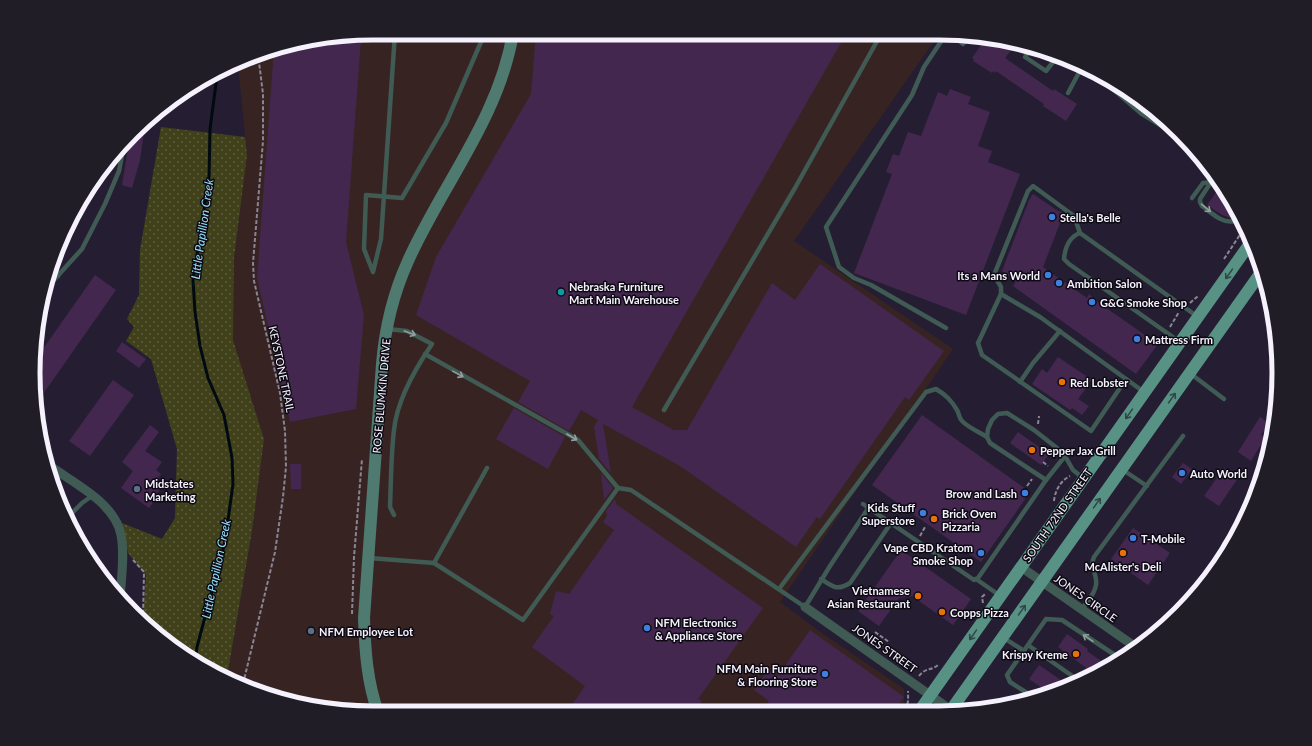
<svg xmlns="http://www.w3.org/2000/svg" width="1312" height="746" font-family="Lato,sans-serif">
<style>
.commercial{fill:#372422}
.grass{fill:url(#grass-dots)}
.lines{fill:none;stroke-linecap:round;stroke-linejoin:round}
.stream{stroke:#000a11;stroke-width:3}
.building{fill:#43274f}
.path{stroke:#8a8595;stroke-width:2;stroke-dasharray:4 2;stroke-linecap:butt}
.service{stroke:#3f5b54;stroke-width:4.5}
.minor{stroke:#3f5b54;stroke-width:9}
.secondary{stroke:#4e7a70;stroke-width:12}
.primary{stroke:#589285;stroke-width:12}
.oneway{stroke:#919fa0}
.oneway2{stroke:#2f4746}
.shop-dot{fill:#3f7fe0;stroke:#0d0a13;stroke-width:1.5}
.culture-dot{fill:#0f9aa8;stroke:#0d0a13;stroke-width:1.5}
.food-dot{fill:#e8710a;stroke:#0d0a13;stroke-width:1.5}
.service-dot{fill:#5c6f8a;stroke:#0d0a13;stroke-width:1.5}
.labels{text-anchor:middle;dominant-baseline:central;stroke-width:3;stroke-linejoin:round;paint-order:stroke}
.poi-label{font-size:11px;font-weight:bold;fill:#f5f2fd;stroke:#0d0a13;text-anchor:start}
.street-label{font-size:11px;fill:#f5f2fd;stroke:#0d0a13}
.water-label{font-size:12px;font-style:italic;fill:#93e0fb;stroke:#0d0a13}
.rim{fill:none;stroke:#f5f2fd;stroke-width:5}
</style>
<defs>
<pattern id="grass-dots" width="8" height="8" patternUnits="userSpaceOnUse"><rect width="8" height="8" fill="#40411b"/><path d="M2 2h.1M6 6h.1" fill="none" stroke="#5c5d3d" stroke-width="1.8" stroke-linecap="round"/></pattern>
</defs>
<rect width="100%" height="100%" fill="#251e33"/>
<polygon class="commercial" points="373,33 939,34 794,241 953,349 780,602 819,631 904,689 904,703 899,710 351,712 285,701 227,677 252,531 264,439 233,340 234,258 247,155 238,65 264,51"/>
<polygon class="grass" points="161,127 245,137 247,155 234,258 233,340 264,439 252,531 227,677 203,667 143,618 146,575 128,553 122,523 162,539 175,518 177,449 151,359 126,341 134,327 127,319 139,295 140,250"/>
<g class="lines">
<polyline class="stream" points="195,661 197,647 225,542 233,484 232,458 224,415 208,378 200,346 195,312 193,280 209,179 210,129 217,76"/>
</g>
<g class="building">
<polygon points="536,33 846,34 632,407 674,430 687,430 772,283 795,300 820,264 944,351 909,400 905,397 820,519 817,517 796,547 680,466 603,424 611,473 599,459 594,427 598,420 581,410 569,431 518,402 530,381 416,315 436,257 531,94"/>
<polygon points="344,38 361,39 346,242 364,315 356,409 290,422 257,278 274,49"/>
<polygon points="986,38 1003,41 1001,43 1011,50 1005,58 1053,91 1054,89 1077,104 1066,121 1043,106 1044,104 996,71 995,73 993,71 992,73 973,61 974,59 972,58"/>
<polygon points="950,89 971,97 968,104 990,112 978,146 992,151 988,162 1020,174 966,315 854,273 892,174 886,172 893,154 899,156 908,132 921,136 938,92 947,96"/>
<polygon points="145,125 140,160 132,188 122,185 129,142"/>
<polygon points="1217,191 1230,200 1236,210 1230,218 1222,215 1207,205"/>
<polygon points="1033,194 1058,211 1064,213 1043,267 1087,298 1089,294 1099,303 1158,344 1136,374 1013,286 1016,281 1002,271 1029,200"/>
<polygon points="95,275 116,290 36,404 34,395 38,356"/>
<polygon points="122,342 146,359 139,368 116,351"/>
<polygon points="1058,357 1092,380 1078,399 1089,406 1082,415 1072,408 1070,410 1032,384 1042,369 1047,373"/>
<polygon points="113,380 134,395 90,456 69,441"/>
<polygon points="514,408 565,437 548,469 496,439"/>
<polygon points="922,415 1030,492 981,562 872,485"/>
<polygon points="1260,417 1269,423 1261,435 1265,438 1251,461 1238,452"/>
<polygon points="150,425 159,432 145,451 162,462 156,470 161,474 154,484 160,489 156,494 158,496 149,508 121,488 133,471 122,462"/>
<polygon points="1018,432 1049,454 1041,465 1010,443"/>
<polygon points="1183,463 1192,469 1181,484 1172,477"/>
<polygon points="290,464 301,464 301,489 291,489"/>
<polygon points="1224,468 1238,478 1219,506 1204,496"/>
<polygon points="601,473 613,488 604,500"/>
<polygon points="615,499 616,504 763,608 698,699 702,701 695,711 567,712 585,686 532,647 554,616 550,614 556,591 569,594 614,530 603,522 607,516 606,511"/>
<polygon points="1133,528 1170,553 1148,585 1111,559"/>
<polygon points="901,550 971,599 953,625 912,596 899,598 879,626 858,611"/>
<polygon points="810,630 904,697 894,710 762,711 769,701 754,690 768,670 777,677"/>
<polygon points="1067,634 1088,649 1087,651 1101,661 1093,673 1058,647"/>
<polygon points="1039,665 1068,685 1051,694 1029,679"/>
</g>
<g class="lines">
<g class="path">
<polyline points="1224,259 1245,227"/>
<polyline points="1190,303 1198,296"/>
<polyline points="1170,327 1179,312"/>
<polyline points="1038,424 1039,416"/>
<polyline points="1043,462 1048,466"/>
<polyline points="1027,486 1032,479"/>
<path d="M 1054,501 C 1055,491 1060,481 1070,476"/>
<polyline points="920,536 925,527"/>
<polyline points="133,560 144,572 143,618"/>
<polyline points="983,603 982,597 985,594"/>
<polyline points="352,614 354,557 362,459"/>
<polyline points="875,632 889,642"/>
<path d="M 919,676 C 926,667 931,671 938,665"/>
<polyline points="243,684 275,552 283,497 286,467 285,431 280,393 254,281 253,263 263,141 263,94 258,54"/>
<polyline points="697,708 701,711"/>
<path d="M 905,710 C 909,703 908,698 908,691"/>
</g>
<g class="service">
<polyline points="395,33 381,239 373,272 364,249 366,195 402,198 446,123 481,42 481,33"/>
<polyline points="950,34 963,44 969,35"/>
<polyline points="1032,47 1025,57 1046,71 1057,57"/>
<polyline points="1068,93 1082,67"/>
<path d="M 1222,188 L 1211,182 L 1200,199 L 1200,202 L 1202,206 C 1212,213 1222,224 1234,221 L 1239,214"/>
<polyline points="1192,198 1203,183 1211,182 1216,177"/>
<polyline points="1080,233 1074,216 1033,186 1028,191 994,275 1001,287 1001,294 978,343 982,355 1091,431 1126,379 1144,392"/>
<polyline points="52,269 58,276"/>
<polyline points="44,291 82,249 105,204 119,171 123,150"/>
<polyline points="1001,294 1040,317 1126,379"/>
<polyline points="946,328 871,285 854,278 839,267 826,227 912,95 924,67 946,34"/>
<path d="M 387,329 L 407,331 L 432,344 C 415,369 397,400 394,430 C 391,455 391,481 390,507 L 394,515"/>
<path d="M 1180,342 L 1069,264 L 1064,259 C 1065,248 1069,237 1080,233 L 1198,317"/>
<polyline points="425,354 578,440 618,488"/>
<polyline points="1191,374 1224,399"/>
<polyline points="1020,382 1033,363 1060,331"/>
<polyline points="664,410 795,188 881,34"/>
<polyline points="1123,470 1147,486"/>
<polyline points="1046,480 1065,456"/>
<polyline points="863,504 974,580 978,578 1046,480 990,443 987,437 988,429 992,420 998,414 1007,413 1034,430 1057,448 1065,456 1073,470 1083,478"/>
<polyline points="68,517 82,503 92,496"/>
<polyline points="369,558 434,563 523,620 618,488 631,490 805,607 830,566 869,507"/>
<polyline points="434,563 487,468"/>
<path d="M 821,579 C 833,587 837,591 850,583 L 891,523"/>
<polyline points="976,579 999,595"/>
<path d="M 779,589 L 926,392 L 936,389 C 946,395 951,400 957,410 C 959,413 959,418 962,421 C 969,428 979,432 987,437"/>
<path d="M 1082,609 C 1087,602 1095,594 1096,585 C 1098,574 1089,568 1094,557 L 1183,436"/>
<polyline points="1004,638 1024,651"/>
<polyline points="1028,645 1078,680"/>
<polyline points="1122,659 1131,644"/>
<polyline points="1035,698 1010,682 1007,675 1046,619 1062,620 1121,659"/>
<polyline points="984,710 990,704 998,707"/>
</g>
<g class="minor">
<polyline points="1100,75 1143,112 1180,135"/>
<path d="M 50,466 C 75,484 115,503 121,535 C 125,555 121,580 120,600"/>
<polyline points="1230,548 1226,545 1244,521"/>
<polyline points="1021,567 1137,648"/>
<polyline points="805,607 951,710"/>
</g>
<path class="secondary" d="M 378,712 C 367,682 365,649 364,618 L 382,364 C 385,328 393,294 408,261 C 442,185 499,118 513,33"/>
<g class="primary">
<polyline points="920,710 1251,242"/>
<polyline points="951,710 1262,271"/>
</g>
</g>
<defs><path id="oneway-shaft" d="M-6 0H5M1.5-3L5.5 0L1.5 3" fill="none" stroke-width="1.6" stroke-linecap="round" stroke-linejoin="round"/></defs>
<g class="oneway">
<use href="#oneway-shaft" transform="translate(1206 208) rotate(40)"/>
<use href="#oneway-shaft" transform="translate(410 333) rotate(20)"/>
<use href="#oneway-shaft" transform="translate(458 374) rotate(29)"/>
<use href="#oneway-shaft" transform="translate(572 437) rotate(30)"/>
<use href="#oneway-shaft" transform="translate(1088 638) rotate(-146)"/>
</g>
<g class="oneway2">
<use href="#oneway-shaft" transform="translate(1229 274) rotate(125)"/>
<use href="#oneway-shaft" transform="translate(1172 398) rotate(-55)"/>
<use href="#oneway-shaft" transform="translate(1129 414) rotate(125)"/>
<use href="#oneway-shaft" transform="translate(1097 503) rotate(-55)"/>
<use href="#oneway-shaft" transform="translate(1022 610) rotate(-55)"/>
<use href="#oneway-shaft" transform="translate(973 635) rotate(125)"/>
</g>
<g class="shop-dot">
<circle cx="1052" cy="217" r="4"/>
<circle cx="1048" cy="275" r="4"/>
<circle cx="1059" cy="283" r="4"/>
<circle cx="1092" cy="302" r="4"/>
<circle cx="1137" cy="339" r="4"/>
<circle cx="1182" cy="473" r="4"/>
<circle cx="1025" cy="493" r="4"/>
<circle cx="923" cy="513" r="4"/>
<circle cx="1133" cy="538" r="4"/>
<circle cx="981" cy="553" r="4"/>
<circle cx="647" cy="628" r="4"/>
<circle cx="825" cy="674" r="4"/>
</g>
<circle class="culture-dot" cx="561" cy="292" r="4"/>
<g class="food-dot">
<circle cx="1062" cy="382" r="4"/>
<circle cx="1032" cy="450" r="4"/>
<circle cx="934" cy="519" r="4"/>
<circle cx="1123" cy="553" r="4"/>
<circle cx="918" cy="596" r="4"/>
<circle cx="942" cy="612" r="4"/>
<circle cx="1076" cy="654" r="4"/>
</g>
<g class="service-dot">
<circle cx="137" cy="489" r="4"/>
<circle cx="311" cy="631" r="4"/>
</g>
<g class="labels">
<g class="poi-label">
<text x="1060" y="217">Stella's Belle</text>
<text x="1040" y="275" text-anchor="end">Its a Mans World</text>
<text x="1067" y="283">Ambition Salon</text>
<text x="569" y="286">Nebraska Furniture<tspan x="569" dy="13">Mart Main Warehouse</tspan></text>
<text x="1100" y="302">G&amp;G Smoke Shop</text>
<text x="1145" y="339">Mattress Firm</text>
<text x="1070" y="382">Red Lobster</text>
<text x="1040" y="450">Pepper Jax Grill</text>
<text x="1190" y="473">Auto World</text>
<text x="145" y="483">Midstates<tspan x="145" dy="13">Marketing</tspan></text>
<text x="1017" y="493" text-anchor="end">Brow and Lash</text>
<text x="915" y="507" text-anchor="end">Kids Stuff<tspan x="915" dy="13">Superstore</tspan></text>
<text x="942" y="513">Brick Oven<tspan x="942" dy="13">Pizzaria</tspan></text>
<text x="1141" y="538">T-Mobile</text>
<text x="973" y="547" text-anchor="end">Vape CBD Kratom<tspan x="973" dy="13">Smoke Shop</tspan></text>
<text x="1123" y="566" text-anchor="middle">McAlister's Deli</text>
<text x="910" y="590" text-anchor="end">Vietnamese<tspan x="910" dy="13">Asian Restaurant</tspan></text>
<text x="950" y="612">Copps Pizza</text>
<text x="655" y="622">NFM Electronics<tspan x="655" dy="13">&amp; Appliance Store</tspan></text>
<text x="319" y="631">NFM Employee Lot</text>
<text x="1068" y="654" text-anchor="end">Krispy Kreme</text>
<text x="817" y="668" text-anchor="end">NFM Main Furniture<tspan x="817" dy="13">&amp; Flooring Store</tspan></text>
</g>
<g class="street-label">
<text transform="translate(282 369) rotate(78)">KEYSTONE TRAIL</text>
<text transform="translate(381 396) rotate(-85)">ROSE BLUMKIN DRIVE</text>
<text transform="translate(1057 515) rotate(-55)">SOUTH 72ND STREET</text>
<text transform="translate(1086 598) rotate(35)">JONES CIRCLE</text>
<text transform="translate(885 648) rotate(35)">JONES STREET</text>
</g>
<g class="water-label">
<text transform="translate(202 229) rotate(-82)">Little Papillion Creek</text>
<text transform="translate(216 569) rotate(-78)">Little Papillion Creek</text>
</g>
</g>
<path d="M0 0H1312V746H0ZM373 40H939A333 333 0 0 1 1272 373V373A333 333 0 0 1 939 706H373A333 333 0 0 1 40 373V373A333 333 0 0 1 373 40Z" fill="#201d26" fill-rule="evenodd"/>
<path class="rim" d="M373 40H939A333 333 0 0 1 1272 373V373A333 333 0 0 1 939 706H373A333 333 0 0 1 40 373V373A333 333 0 0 1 373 40Z"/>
</svg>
